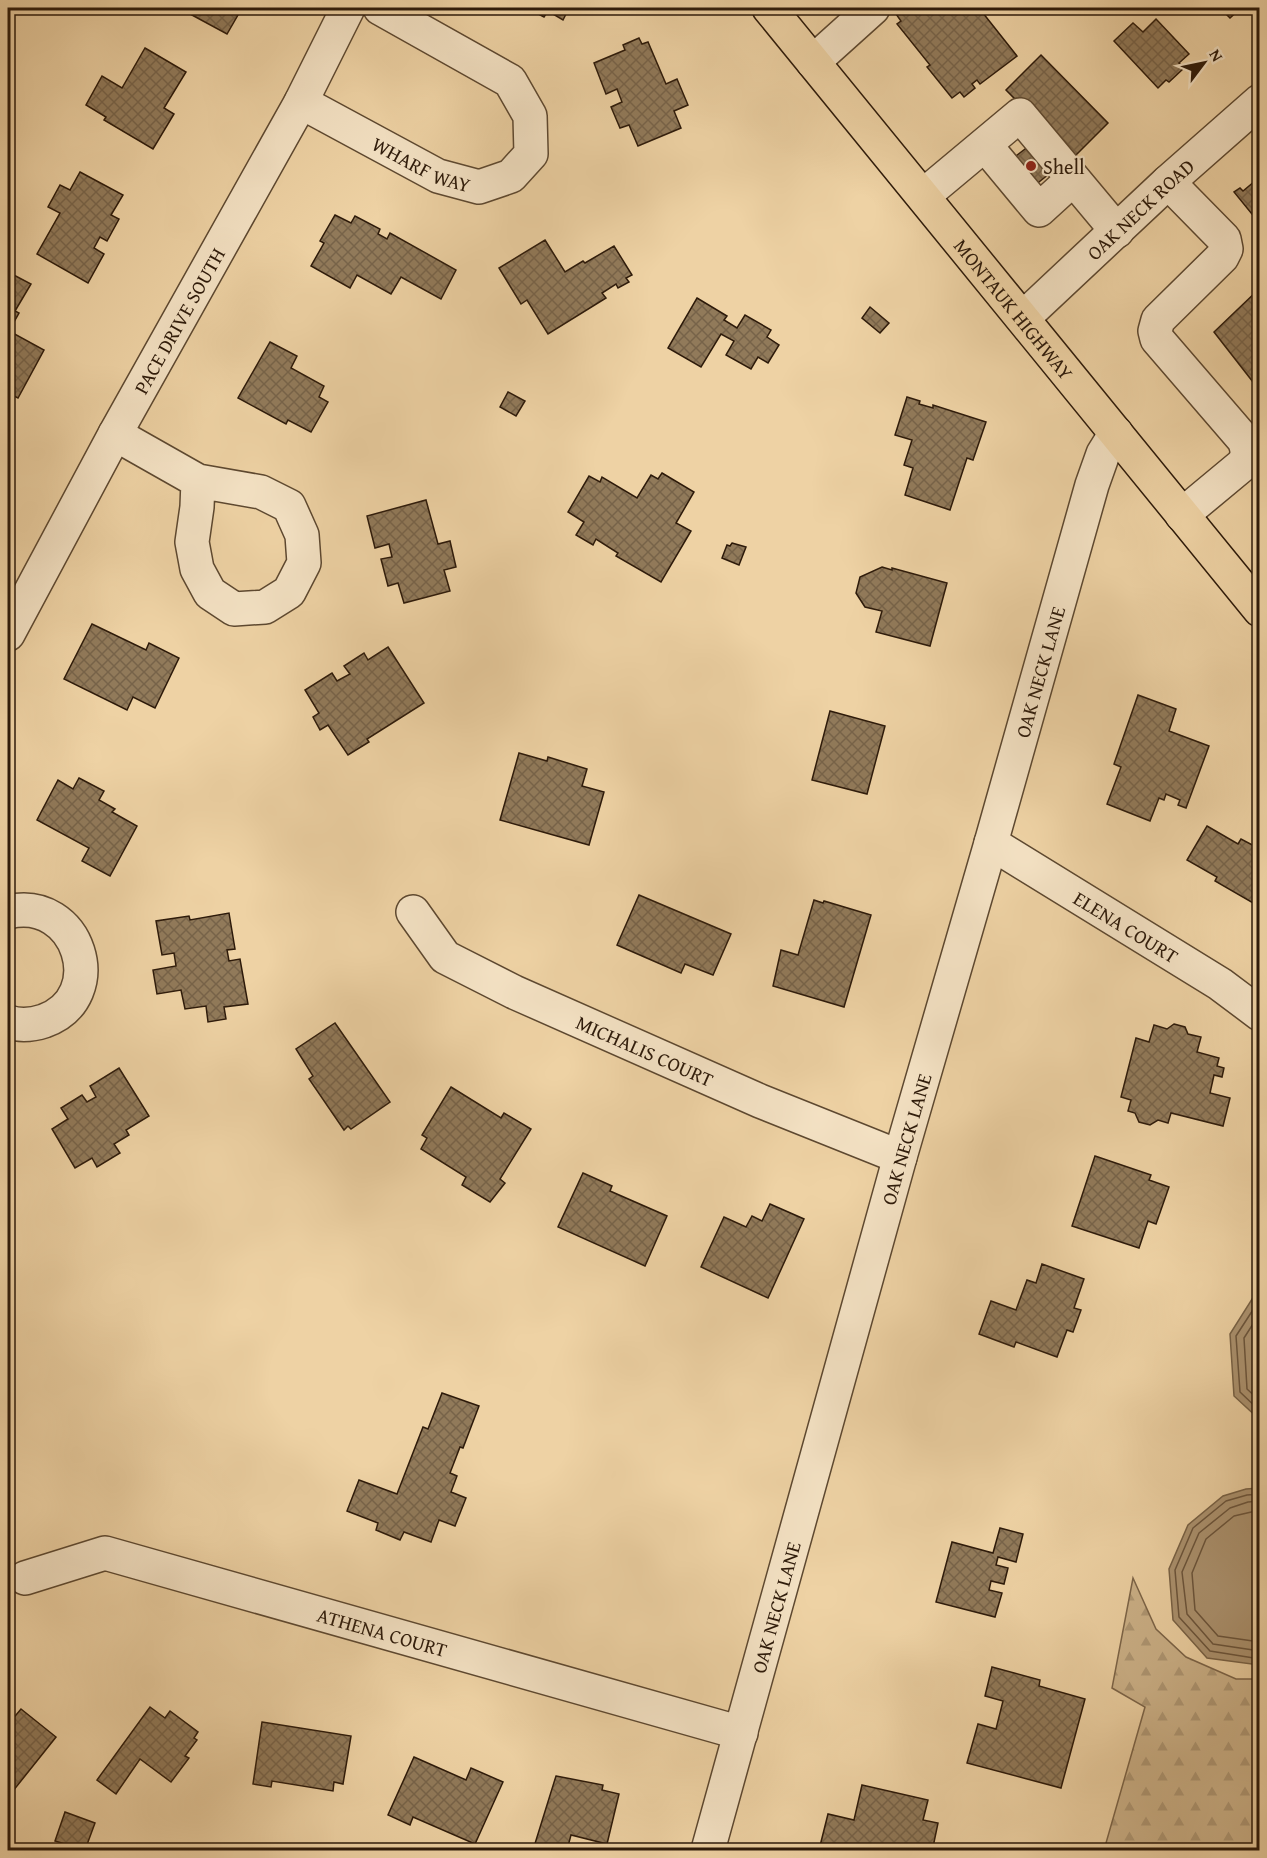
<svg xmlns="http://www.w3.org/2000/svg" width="1267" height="1858" font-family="'Gentium Book Plus',serif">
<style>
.forest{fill:url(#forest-firs);stroke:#7d664a;stroke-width:1.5}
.water{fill:#ac9370;stroke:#796347;stroke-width:1.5}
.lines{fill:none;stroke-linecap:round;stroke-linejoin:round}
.shore{stroke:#6c563d;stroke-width:1.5}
.building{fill:url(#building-cross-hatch);stroke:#2d1a0a;stroke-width:1.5}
.minor-casing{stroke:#5d4830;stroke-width:36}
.major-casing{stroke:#2d1a0a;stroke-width:36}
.minor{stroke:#f4e2c4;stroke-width:33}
.major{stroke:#eed2a4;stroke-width:33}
.poi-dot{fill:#8f2418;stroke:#f4e2c4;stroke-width:2}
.labels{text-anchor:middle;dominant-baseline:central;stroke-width:4.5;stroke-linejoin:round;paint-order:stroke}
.street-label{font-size:20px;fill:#2d1a0a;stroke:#f4e2c4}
.poi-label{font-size:20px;fill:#2d1a0a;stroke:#f4e2c4;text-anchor:start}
</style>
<defs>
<pattern id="forest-firs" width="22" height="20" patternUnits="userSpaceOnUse" patternTransform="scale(1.5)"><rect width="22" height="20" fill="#cdb38a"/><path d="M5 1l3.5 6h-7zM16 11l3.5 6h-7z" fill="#b09976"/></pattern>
<pattern id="building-cross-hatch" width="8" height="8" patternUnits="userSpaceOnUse" patternTransform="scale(1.5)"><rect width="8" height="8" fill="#917a5a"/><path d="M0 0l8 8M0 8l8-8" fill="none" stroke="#776349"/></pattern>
</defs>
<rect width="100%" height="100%" fill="#eed2a4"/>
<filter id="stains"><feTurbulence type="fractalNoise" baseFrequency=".00333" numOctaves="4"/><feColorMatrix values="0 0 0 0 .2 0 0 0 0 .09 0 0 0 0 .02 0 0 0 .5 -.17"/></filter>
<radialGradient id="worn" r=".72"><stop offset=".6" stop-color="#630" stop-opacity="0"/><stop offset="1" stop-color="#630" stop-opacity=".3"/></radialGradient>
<polygon class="forest" points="1133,1578 1156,1629 1186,1657 1236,1679 1259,1679 1259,1850 1104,1850 1145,1707 1112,1688"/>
<g class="water">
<polygon points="1259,1288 1259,1419 1234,1396 1230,1334"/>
<polygon points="1259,1488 1259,1665 1207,1658 1173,1620 1169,1569 1188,1525 1223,1496 1246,1489"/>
</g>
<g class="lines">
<g class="shore">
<polyline points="1260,1299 1236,1336 1240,1392 1260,1411"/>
<polyline points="1260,1313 1244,1338 1247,1389 1260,1401"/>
<polyline points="1260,1330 1253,1341 1256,1384 1260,1388"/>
<polyline points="1260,1494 1247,1495 1226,1501 1193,1528 1175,1570 1179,1617 1210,1651 1260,1659"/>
<polyline points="1260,1501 1248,1502 1230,1508 1199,1533 1182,1572 1187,1614 1213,1644 1260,1651"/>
<polyline points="1260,1510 1234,1516 1206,1539 1192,1573 1195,1610 1218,1636 1260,1642"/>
</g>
</g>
<g class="building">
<polygon points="179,8 242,8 227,34"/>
<polygon points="527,8 569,8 563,20 548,11 544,17"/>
<polygon points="895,8 979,8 1017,56 980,84 977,80 972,84 975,88 964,97 960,92 952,98 927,67 930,65 897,24 901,21 896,14 899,12"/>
<polygon points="1220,8 1241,8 1230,18"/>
<polygon points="1156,19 1189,54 1179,63 1184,68 1169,82 1166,80 1158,88 1114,41 1133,23 1143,32"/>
<polygon points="639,38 642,44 648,42 666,84 677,79 688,105 674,111 681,128 638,146 629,125 620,128 611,107 622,102 617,89 606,94 594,63 625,50 623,45"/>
<polygon points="145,48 186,72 164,108 174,114 153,149 104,120 106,117 86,105 102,76 122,88"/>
<polygon points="1041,55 1108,123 1073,158 1006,90"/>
<polygon points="1033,143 1054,170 1029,190 1008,162"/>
<polygon points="80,172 123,195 111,215 119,219 107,241 100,237 94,248 104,254 88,283 37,254 60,213 48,207 60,185 70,190"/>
<polygon points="1255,181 1260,186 1260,224 1234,192 1240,188 1243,191"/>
<polygon points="335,215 351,223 355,216 380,229 378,234 387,239 390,233 456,270 441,299 401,277 391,294 357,275 350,288 311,266 324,243 320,241"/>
<polygon points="545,240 565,272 583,261 585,263 614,246 632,275 626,278 629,282 618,288 616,284 602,293 606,298 548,334 527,300 521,304 499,268"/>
<polygon points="8,272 31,284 15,311 19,313 9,331 44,350 18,398 8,393"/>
<polygon points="1260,288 1260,391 1214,332"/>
<polygon points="697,298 727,316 724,320 737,328 745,315 771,330 767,337 779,345 768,363 758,357 751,369 726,355 734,341 721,334 701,367 668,348"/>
<polygon points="870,307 889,323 880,333 862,318"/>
<polygon points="270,342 297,356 291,368 324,386 319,397 328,402 311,432 288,420 286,424 238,398"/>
<polygon points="508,392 525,401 516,416 500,407"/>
<polygon points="907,397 920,401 919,404 933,408 933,405 986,422 973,460 967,458 950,510 905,495 913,468 904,465 912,440 895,435"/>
<polygon points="662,473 694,492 676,523 691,531 661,582 616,556 618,553 596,539 593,545 576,535 584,522 568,512 589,476 600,482 602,477 637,498 651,475 658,479"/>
<polygon points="426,500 438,544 450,541 456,567 444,570 450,591 404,603 398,583 388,586 381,559 392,557 389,544 375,548 367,516"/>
<polygon points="732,543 746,547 739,565 722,558 727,545 730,546"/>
<polygon points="882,567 892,570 892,568 947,583 930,646 876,632 882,611 865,607 856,593 860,577"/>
<polygon points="92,624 146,650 149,643 179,658 155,708 133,697 127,710 64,679"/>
<polygon points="388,647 424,703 367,739 369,742 348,755 328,725 320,730 313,717 319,713 305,690 332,673 337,681 350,674 344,666 364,653 368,660"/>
<polygon points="1138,695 1176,709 1169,731 1209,746 1186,808 1178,805 1180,800 1166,794 1164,800 1159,798 1150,821 1107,804 1121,767 1114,764"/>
<polygon points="830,711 885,726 867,794 812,780"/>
<polygon points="519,753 547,761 548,757 587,769 582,786 604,792 589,845 500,820"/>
<polygon points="79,778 104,791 99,800 115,809 112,812 137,826 110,876 82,861 89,848 37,820 58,780 73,789"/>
<polygon points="1207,826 1238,844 1241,839 1260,849 1260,907 1215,881 1217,877 1187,860"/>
<polygon points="639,895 731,934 713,975 685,964 681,973 617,945"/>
<polygon points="814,900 823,903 824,901 871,915 844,1007 773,986 781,950 798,955"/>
<polygon points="229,913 235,949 227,950 229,961 240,959 248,1004 224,1007 226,1019 208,1022 206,1006 185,1009 181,990 157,994 153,970 176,966 174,953 162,955 156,921 189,916 190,920"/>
<polygon points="335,1023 390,1102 351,1129 348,1126 344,1130 309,1079 313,1076 296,1049"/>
<polygon points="1174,1024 1185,1027 1188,1034 1201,1037 1197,1052 1219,1058 1217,1066 1224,1068 1222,1077 1214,1075 1210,1093 1230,1098 1223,1126 1171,1113 1168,1123 1158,1120 1150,1125 1139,1122 1135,1113 1128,1111 1131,1100 1121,1097 1136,1038 1149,1042 1154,1025 1167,1029"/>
<polygon points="119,1068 149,1116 126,1130 129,1135 114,1144 120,1153 97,1167 92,1158 75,1168 52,1129 68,1119 61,1108 82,1095 87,1102 96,1097 90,1086"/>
<polygon points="451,1087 501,1118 504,1113 531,1129 500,1179 505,1183 490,1202 462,1185 466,1177 421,1149 427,1138 422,1135"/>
<polygon points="1095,1156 1151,1175 1149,1180 1169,1187 1156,1224 1148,1221 1139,1248 1072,1226"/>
<polygon points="583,1173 612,1186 610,1191 667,1216 645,1266 558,1227"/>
<polygon points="770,1204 804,1219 768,1298 701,1267 724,1217 746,1227 752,1216 762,1221"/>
<polygon points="1042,1264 1084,1279 1074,1308 1081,1310 1073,1332 1067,1330 1057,1357 1016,1342 1014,1347 979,1334 991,1301 1016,1310 1027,1280 1036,1283"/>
<polygon points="442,1393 479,1406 463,1448 460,1447 450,1473 457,1476 451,1492 466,1498 455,1526 439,1520 431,1542 404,1532 400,1540 376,1530 378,1523 347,1511 359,1480 397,1494 423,1427 428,1429"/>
<polygon points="1000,1528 1023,1534 1016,1562 998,1557 996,1565 1008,1568 1004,1584 991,1581 989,1590 1002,1593 995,1617 936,1602 952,1542 993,1553"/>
<polygon points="992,1667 1040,1680 1039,1686 1085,1699 1061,1788 967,1763 978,1724 996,1729 1003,1701 985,1696"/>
<polygon points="150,1707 165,1718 170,1711 198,1732 194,1738 197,1740 185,1756 189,1758 171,1782 140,1759 116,1794 97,1780"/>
<polygon points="21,1709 56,1737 13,1791 8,1786 8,1718 11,1721"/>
<polygon points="262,1722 351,1736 343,1784 334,1782 333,1791 272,1781 271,1787 253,1784"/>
<polygon points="414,1757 466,1780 471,1768 503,1782 475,1844 413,1817 410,1825 388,1815"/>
<polygon points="556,1776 603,1785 602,1790 619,1794 607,1844 571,1835 567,1850 533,1850"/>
<polygon points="862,1785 928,1800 923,1820 938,1823 933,1847 941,1848 941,1850 839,1850 820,1846 828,1814 854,1820"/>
<polygon points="65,1812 95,1823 85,1850 55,1841"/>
</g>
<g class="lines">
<g class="minor-casing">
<g id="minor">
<polyline points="813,62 873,8"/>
<path id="s1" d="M 301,102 L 438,176 L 479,187 L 511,176 L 531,154 L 530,116 L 510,81 L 380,8"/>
<polyline points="985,145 1039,210 1073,179"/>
<path d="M 1168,182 L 1224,239 L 1226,249 L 1222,257 L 1158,320 L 1155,331 L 1157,339 L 1244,440 C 1248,450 1249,457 1241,466 L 1182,515"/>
<polyline points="923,196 1020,115 1117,231"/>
<path id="s2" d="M 1023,318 L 1168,182 L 1260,101"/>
<polyline points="115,434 198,481 197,507 192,542 197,569 210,593 234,609 265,607 289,592 304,563 302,535 289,506 261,492 198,481"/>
<path id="s3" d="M 8,634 L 115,434 L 301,102 L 348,8"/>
<path id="s4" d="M 991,843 L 1220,984 L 1260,1014"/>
<path d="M 8,912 C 79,895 111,997 44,1021 C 32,1025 20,1026 8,1022"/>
<path id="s5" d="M 413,912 L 445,957 L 514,992 L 760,1101 L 900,1157"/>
<path id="s6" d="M 25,1578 L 105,1553 L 741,1733"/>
<path id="s7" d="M 708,1850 L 900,1157 L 991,843 L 1092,485 L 1103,454 L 1116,433"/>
</g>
</g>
<g class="major-casing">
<g id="major">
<path id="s8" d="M 769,8 L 1260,610"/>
</g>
</g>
<use href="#minor" class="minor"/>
<use href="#major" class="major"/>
</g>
<circle class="poi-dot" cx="1031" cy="166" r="6"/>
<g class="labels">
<g class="street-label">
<text stroke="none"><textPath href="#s1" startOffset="136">WHARF WAY</textPath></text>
<text stroke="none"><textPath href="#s2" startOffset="160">OAK NECK ROAD</textPath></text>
<text stroke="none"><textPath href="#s8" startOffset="388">MONTAUK HIGHWAY</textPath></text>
<text stroke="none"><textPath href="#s3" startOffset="357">PACE DRIVE SOUTH</textPath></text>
<text stroke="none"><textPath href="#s7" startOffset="1224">OAK NECK LANE</textPath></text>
<text stroke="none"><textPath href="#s4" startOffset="159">ELENA COURT</textPath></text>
<text stroke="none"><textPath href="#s5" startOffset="276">MICHALIS COURT</textPath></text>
<text stroke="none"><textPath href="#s7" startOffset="738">OAK NECK LANE</textPath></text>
<text stroke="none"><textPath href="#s7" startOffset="252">OAK NECK LANE</textPath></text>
<text stroke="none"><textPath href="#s6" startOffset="372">ATHENA COURT</textPath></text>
</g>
<g class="poi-label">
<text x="1043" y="166">Shell</text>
</g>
</g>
<rect width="1267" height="1858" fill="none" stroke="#eed2a4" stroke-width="30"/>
<rect x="9" y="9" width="1249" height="1840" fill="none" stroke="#2d1a0a" stroke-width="3"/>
<rect x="15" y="15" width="1237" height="1828" fill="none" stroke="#2d1a0a" stroke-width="1.5"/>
<g transform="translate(1204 63) rotate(58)" stroke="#f4e2c4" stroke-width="4.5" paint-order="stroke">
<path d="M0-4.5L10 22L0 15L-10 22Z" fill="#2d1a0a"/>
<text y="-9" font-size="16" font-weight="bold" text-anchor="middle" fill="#2d1a0a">N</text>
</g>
<rect width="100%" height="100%" filter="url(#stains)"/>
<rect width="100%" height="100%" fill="url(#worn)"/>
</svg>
